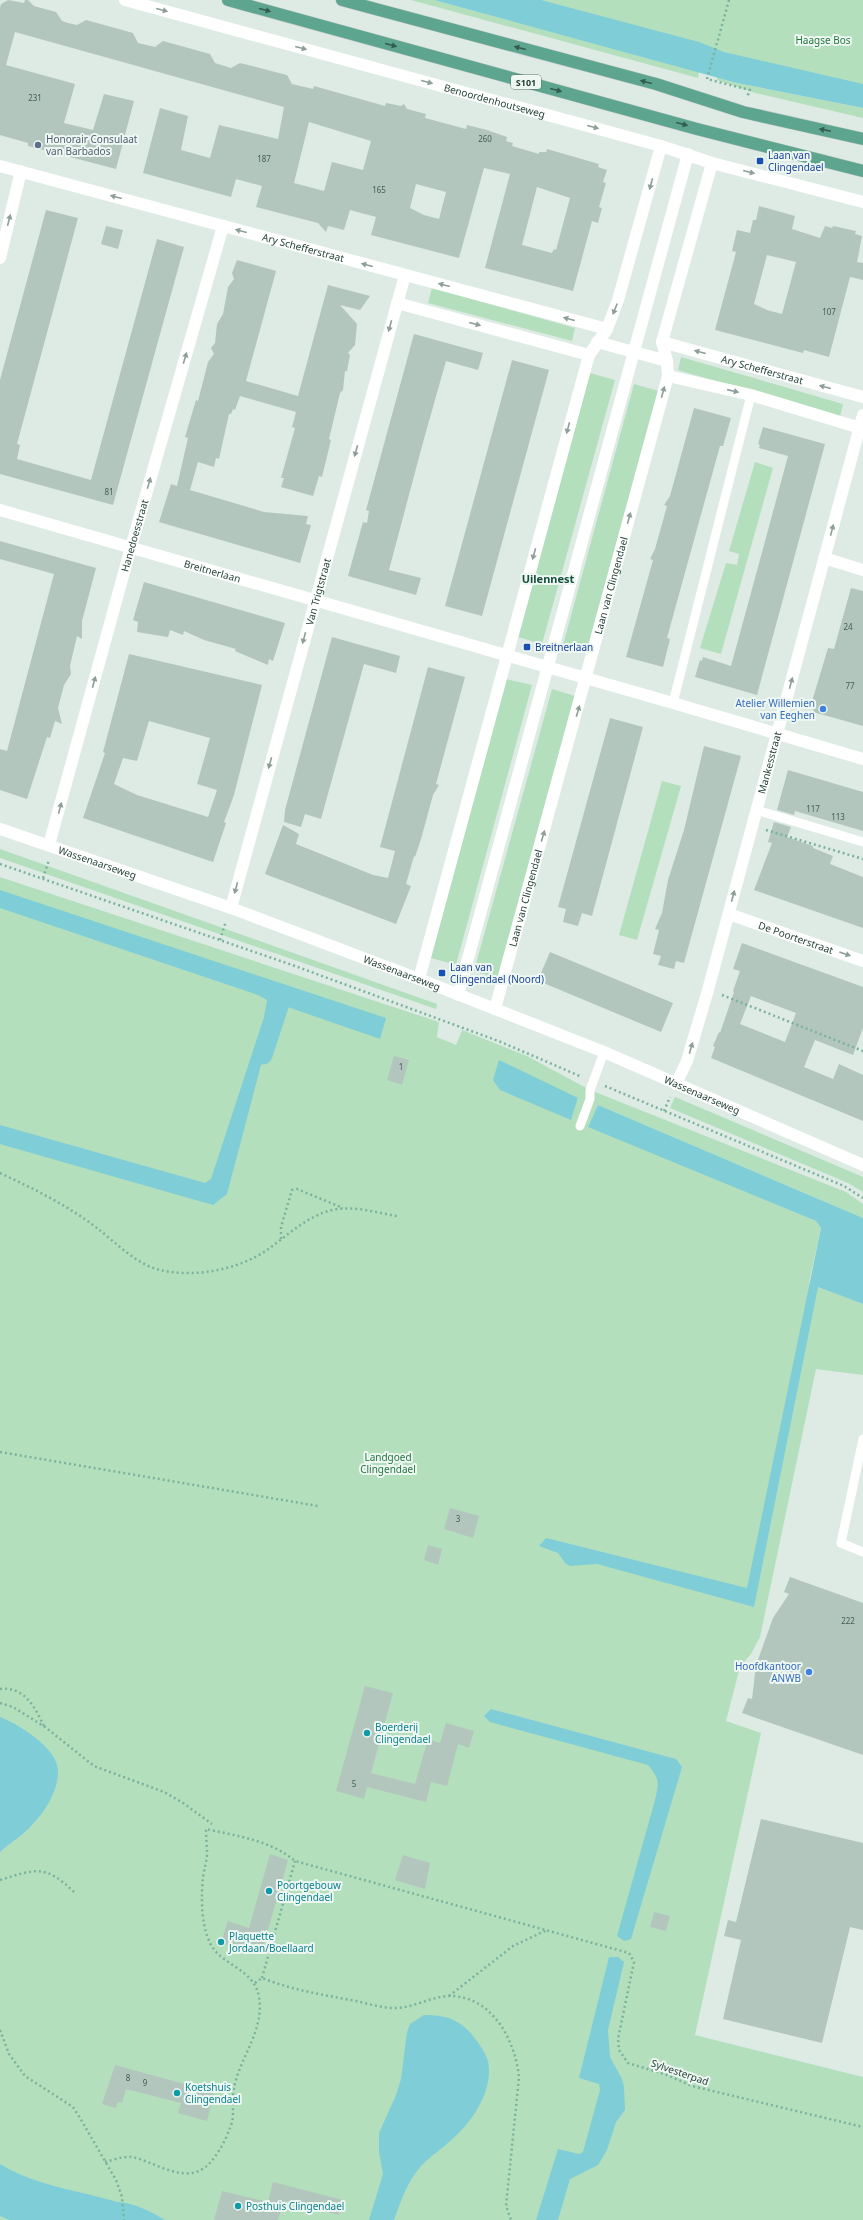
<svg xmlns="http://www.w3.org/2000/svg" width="863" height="2220" font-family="'Noto Sans',sans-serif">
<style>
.green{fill:#b4dfbd;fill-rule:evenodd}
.water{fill:#7fcdd6}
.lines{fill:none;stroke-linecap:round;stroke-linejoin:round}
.canal{stroke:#7fcdd6;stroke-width:19}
.building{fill:#b3c6bd;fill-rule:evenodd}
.primary-casing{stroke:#c0c8c6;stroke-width:13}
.path{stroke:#7bb29e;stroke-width:2.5;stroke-dasharray:2 3;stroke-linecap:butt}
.lane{stroke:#fff;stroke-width:9}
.street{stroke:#fff;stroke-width:12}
.primary{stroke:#5da58f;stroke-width:12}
.oneway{fill:#8e9e98}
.oneway2{fill:#315c4e}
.service-dot{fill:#5c6f8a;stroke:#eef7f2;stroke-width:1.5}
.transit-dot{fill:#1a4fb4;stroke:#eef7f2;stroke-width:1.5}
.shop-dot{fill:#3f7fe0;stroke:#eef7f2;stroke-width:1.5}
.culture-dot{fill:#0f9aa8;stroke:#eef7f2;stroke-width:1.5}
.labels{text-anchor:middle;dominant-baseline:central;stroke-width:4;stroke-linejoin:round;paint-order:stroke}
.number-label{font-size:8px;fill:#435e55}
.shield{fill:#eef7f2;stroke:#5c746c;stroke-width:1}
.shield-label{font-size:9px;font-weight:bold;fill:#1e3c32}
.park-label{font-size:10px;fill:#247640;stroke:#eef7f2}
.street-label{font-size:10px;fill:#1e3c32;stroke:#eef7f2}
.service-label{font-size:10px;fill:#4e5e75;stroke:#eef7f2;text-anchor:start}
.transit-label{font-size:10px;fill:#164399;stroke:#eef7f2;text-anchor:start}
.shop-label{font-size:10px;fill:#366cbe;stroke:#eef7f2;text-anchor:end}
.culture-label{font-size:10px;fill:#0d838f;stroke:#eef7f2;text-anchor:start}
.neighbourhood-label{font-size:11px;font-weight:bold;fill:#184f3f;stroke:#eef7f2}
</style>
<rect width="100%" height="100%" fill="#ddebe4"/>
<g class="green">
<polygon points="411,0 434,0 699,72 698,78"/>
<polygon points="537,0 863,0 863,91"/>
<polygon points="717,77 737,83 863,108 863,118 755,93 717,80"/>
<polygon points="432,288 575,328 572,341 428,303"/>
<polygon points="681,357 843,404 840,417 678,370"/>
<polygon points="590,373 615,380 542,644 518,637"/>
<polygon points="634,384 659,391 588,652 563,645"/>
<polygon points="755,462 773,468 721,654 700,648 726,563 737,565 739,554 729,551"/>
<polygon points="506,679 532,685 456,965 431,958"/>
<polygon points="552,689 578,697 500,979 474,971"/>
<polygon points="662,781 681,786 637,940 619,935"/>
<polygon points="0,849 437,1004 436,1009 0,858"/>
<path d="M 0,877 L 439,1022 L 437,1037 L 456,1045 L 462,1030 L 527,1056 L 590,1090 L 846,1192 L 863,1204 L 863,1218 L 598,1105 L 589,1126 L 816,1221 L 821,1228 L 809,1283 L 863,1304 L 863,1375 L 816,1369 L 760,1637 L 751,1654 L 740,1667 L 726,1721 L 761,1733 L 695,2035 L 863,2077 L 863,2220 L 0,2220 ZM 500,1090 L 578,1098 L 571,1119 Z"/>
<polygon points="675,1097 863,1177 863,1192 848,1183 670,1108"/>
</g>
<g class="water">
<polygon points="434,0 541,0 699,42 724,52 863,84 863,108 737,83"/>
<polygon points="0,890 386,1018 380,1039 282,1005 276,1008 227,1194 213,1205 0,1144 0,1125 205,1183 211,1179 264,1017 267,1000 258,995 0,908"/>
<polygon points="499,1060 578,1098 571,1120 500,1090 493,1080"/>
<polygon points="598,1105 863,1218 863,1304 818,1287 754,1607 597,1564 570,1566 566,1564 558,1553 539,1546 546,1538 747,1588 821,1228 816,1221 588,1127"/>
<path d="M 491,1709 L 676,1759 L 682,1767 L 631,1939 L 624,1941 L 617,1936 L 655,1800 C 659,1783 660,1779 648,1765 L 490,1722 L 484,1716 Z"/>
<path d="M 0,1717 C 18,1724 58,1748 58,1771 C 58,1794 42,1816 26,1831 C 18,1839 8,1844 0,1852 Z"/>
<polygon points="609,1957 618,1957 624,1962 608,2030 610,2057 622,2079 624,2087 625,2110 616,2122 607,2150 598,2165 570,2179 558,2220 536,2220 558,2149 579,2154 583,2152 600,2090 599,2084 579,2078"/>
<path d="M 424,2015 C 447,2015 462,2020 476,2040 C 480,2045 486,2054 488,2061 C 494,2091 471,2124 449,2142 C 438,2152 426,2159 417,2171 C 406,2185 400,2203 394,2220 L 369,2220 L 383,2174 L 379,2152 L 379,2133 L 396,2095 L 401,2079 L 407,2032 L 410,2024 Z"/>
<path d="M 0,2164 C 36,2186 78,2190 117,2202 C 132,2202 152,2212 165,2220 L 9,2220 L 0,2216 Z"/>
</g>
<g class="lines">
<polyline class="canal" points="263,1055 283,994"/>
</g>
<g class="building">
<path d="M 8,0 L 24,3 L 25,0 L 28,0 L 34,6 L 56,12 L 62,21 L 68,23 L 77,25 L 86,20 L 133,33 L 138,43 L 155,47 L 163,41 L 210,54 L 215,63 L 231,68 L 240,63 L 287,75 L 292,84 L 313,89 L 314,86 L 385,106 L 386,103 L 401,106 L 404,104 L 407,109 L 426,114 L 425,118 L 466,129 L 467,125 L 487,130 L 507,137 L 506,141 L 513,143 L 512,146 L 539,154 L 539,152 L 546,152 L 547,149 L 599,164 L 598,167 L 607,170 L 603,182 L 606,183 L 599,207 L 602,208 L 598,223 L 592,221 L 573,291 L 485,268 L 510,174 L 484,168 L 459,258 L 371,235 L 376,217 L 350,210 L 344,230 L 328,226 L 326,232 L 318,223 L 256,207 L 262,186 L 236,179 L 231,197 L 143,173 L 160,108 L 188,116 L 181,150 L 210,158 L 219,125 L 278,139 L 284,107 L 15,32 L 6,65 L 75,84 L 64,123 L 93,130 L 104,94 L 134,101 L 116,169 L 28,146 L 28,143 L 0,135 L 0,8 L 1,4 ZM 309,122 L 371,141 L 363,170 L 332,162 L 324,191 L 294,183 ZM 416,184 L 446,192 L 439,219 L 424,215 L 410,208 ZM 537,187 L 570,198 L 556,250 L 554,249 L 552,253 L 522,245 Z"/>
<path d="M 759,206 L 795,216 L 792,229 L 820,238 L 825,226 L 832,228 L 833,226 L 856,231 L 855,234 L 862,236 L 857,262 L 863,263 L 863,280 L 850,277 L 829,357 L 804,350 L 803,353 L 715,330 L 736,252 L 732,251 L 737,230 L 750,233 L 753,220 L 756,220 ZM 767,255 L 796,262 L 782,314 L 767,310 L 754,304 Z"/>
<polygon points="46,210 78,218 17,444 20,445 17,459 91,480 157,239 184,247 113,505 0,474 0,380"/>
<polygon points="106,226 123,230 118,249 101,244"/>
<polygon points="237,260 276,271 246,381 298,396 328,285 370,296 360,310 340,305 357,324 355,345 348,353 350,355 347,371 345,371 343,390 340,393 329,439 331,440 322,477 319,476 313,496 281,487 284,478 281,478 295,428 292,427 296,412 240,396 235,410 233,409 231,414 229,414 219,459 216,458 214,467 198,462 190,490 264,512 308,516 306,524 311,525 300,563 159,522 171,484 177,486 188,438 185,437 196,400 198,401 208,362 214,354 211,348 215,343 217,324 223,314 228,287 234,279 232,273"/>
<polygon points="414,334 483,353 478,370 446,361 422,446 389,570 421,578 416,595 348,576 363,522 367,523 369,511 366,510"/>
<polygon points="512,360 549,370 482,616 445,606"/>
<polygon points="694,408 731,418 723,446 720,446 694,540 667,638 670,639 663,667 626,657 653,560 650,559 655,549 667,506 664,505 670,496"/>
<polygon points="763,427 825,444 757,695 695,677 700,660 702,661 703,657 731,666 764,545 788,456 759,448 760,445 758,444"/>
<polygon points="0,541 96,568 82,621 82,639 77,636 70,666 71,674 64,685 58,708 62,724 55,721 50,738 47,737 27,799 0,790 0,749 7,751 54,574 0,559"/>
<polygon points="144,582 285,623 273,661 269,659 268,665 235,651 236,649 204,640 184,631 183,635 170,630 168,637 137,632 138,622 133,620"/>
<polygon points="851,588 863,591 863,726 813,712 814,710 810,708 828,648 834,649"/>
<polygon points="332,637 400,656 396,673 364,664 321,819 305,814 301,827 284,822 285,810"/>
<path d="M 129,654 L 262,685 L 234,795 L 224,822 L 226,823 L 213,862 L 83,818 L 105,753 L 103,752 ZM 149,721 L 210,738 L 197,784 L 217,790 L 208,817 L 137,795 L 114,784 L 123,758 L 137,761 Z"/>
<polygon points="428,667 465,677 436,784 439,785 433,795 421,839 415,857 414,856 406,884 411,886 396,924 265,874 283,825 299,834 296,844 373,875 388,878 395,851 380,847"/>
<polygon points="610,718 643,727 592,916 582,913 578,926 563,922 566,909 558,907"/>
<polygon points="704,746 741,756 684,963 676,961 674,969 658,965 661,956 653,954 659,930 655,929 662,913 668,880 684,830"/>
<polygon points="788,770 863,792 863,831 795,811 794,815 777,810"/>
<polygon points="774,822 791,827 787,837 813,846 813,848 833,856 830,864 863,877 863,928 754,890 772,843 768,842"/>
<path d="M 742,943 L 863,987 L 863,1028 L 853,1055 L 815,1040 L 804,1067 L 833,1079 L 839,1064 L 863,1075 L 863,1121 L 711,1058 L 715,1047 L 713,1046 L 719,1032 L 720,1033 L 734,992 L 733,991 L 740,971 L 733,969 ZM 751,996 L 796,1013 L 785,1042 L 740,1024 Z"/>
<polygon points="550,952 673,1003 661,1032 541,982 538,980"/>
<polygon points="394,1056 409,1060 402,1085 387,1080"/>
<polygon points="450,1508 479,1516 473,1538 444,1529"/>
<polygon points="428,1545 442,1549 438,1565 424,1560"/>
<polygon points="790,1577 863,1603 863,1755 742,1713 748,1698 752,1699 756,1665 773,1618 789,1594 784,1592"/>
<polygon points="365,1686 393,1693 371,1773 415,1784 428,1739 440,1743 446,1723 474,1731 469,1748 458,1744 447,1786 431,1782 426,1802 367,1787 364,1799 336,1791"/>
<polygon points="761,1819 863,1843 863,1930 850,1927 822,2043 723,2019 741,1940 724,1936 728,1920 736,1922"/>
<polygon points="270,1854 288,1860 263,1947 249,1943 246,1952 221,1943 228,1921 249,1928"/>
<polygon points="403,1855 430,1863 425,1889 395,1880"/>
<polygon points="654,1912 670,1916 666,1931 650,1927"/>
<polygon points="115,2065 214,2092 207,2121 178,2113 181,2103 126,2089 122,2103 118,2102 116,2108 102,2104"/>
<polygon points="273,2182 343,2200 339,2215 284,2201 278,2220 214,2220 222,2191 268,2202"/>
</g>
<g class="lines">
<g class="primary-casing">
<g id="primary">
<polyline points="228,0 697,129 863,171"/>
<polyline points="342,0 656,84 743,112 863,139"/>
</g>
</g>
<g class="path">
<polyline points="729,0 707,79 750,90 747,97"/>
<polyline points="766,830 863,859"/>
<polyline points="0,864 295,966 501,1042 582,1077"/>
<polyline points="43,878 49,860"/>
<polyline points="220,940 226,921"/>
<polyline points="722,995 863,1051"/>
<polyline points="605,1086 844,1186 863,1198"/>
<polyline points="664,1111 670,1097"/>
<path d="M 0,1173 C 34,1189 67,1205 97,1228 C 115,1242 137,1265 160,1270 C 194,1278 238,1270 267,1250 C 287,1236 307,1216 332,1210 C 353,1205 377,1213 397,1216"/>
<polyline points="281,1239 281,1227 292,1190 297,1189 343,1208"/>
<polyline points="0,1452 318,1506"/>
<path d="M 0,1689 C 25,1686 35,1708 44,1726"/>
<polyline points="0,1703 13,1707 45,1727 94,1766 164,1792 183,1803 212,1824"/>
<path d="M 0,1880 C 36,1869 45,1864 74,1892"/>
<polyline points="262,1978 295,1861"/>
<path d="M 255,1983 L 262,1978 C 292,1990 324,1995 356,2001 C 369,2004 382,2008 395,2008 C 413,2008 430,1997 448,1996 C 492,1995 515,2040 519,2077 L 506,2206 L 511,2220"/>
<polyline points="449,1996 513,1946 547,1930"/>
<polyline points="0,2030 9,2054 25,2076 73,2107 80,2118 116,2180 122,2197 124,2220"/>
<path d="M 105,2162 C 113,2160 123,2156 132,2157 C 152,2161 178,2180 199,2171 C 213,2165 225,2142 230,2128 C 235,2117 232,2107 233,2095 C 236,2061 265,2033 259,1997 C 254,1968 221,1966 210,1943 C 201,1924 201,1897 203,1877 C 204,1870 206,1863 207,1856 C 207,1847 206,1838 206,1829 C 237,1836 270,1840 295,1861 L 629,1953 L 634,1962 L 618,2039 L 619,2050 L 628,2063 L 667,2075 L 692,2086 L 863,2127"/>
</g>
<g class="lane">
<polyline points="673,703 751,395"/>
<polyline points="756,810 863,842"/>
<polyline points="580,1126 590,1099 590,1090 604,1052"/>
<polyline points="863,1439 841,1543 863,1552"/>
</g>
<g class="street">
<path id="s1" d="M 125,0 L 661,146 L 712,163 L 863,202"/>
<path id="s2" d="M 0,166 L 607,329"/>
<polyline points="0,258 21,171"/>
<polyline points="397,303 589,355"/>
<polyline points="597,342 667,361"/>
<path id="s3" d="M 662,342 L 863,397"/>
<polyline points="668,376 751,395 860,428"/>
<path id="s4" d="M 0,510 L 673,703 L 863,759"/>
<polyline points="824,558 863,570"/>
<path id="s5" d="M 0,829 L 231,908 L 419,979 L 604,1052 L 863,1165"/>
<path id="s6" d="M 49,845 L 131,547 L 223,226"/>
<path id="s7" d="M 231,908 L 405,275"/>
<path id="s8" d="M 729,914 L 863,961"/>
<polyline points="419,979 589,355 607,329 618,300 661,146"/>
<polyline points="458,995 688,154"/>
<path id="s9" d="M 495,1009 L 668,376 L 667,361 L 662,342 L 712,163"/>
<path id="s10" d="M 676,1084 L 687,1061 L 708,990 L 863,415"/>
</g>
<use href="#primary" class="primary"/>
</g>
<defs><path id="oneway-solid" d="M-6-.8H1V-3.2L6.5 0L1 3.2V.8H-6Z"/></defs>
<g class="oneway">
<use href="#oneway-solid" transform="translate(162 10) rotate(15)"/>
<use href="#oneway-solid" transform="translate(301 48) rotate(15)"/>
<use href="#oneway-solid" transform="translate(427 82) rotate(15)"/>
<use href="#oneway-solid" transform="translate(593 127) rotate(15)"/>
<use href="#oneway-solid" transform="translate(749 172) rotate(15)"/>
<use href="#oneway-solid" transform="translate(651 184) rotate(105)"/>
<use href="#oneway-solid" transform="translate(116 197) rotate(-165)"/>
<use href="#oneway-solid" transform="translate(9 220) rotate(-76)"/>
<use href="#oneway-solid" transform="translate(241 231) rotate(-165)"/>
<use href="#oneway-solid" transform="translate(367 265) rotate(-165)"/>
<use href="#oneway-solid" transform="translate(444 285) rotate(-165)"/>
<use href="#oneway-solid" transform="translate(615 309) rotate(112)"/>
<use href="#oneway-solid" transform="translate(569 319) rotate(-165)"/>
<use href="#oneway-solid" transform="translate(475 324) rotate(15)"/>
<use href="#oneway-solid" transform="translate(390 326) rotate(105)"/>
<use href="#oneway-solid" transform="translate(700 352) rotate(-165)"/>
<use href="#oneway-solid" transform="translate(185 358) rotate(-74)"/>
<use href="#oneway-solid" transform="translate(825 387) rotate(-165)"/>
<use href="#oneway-solid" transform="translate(733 391) rotate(13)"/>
<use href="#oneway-solid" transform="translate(663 392) rotate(-75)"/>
<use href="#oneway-solid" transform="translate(568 428) rotate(105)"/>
<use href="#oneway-solid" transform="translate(356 451) rotate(105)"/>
<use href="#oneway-solid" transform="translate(149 483) rotate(-74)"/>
<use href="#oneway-solid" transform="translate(629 518) rotate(-75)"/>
<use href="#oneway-solid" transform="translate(832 530) rotate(-75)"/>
<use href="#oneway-solid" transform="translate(534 554) rotate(105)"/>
<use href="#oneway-solid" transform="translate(304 638) rotate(105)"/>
<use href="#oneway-solid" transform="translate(94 682) rotate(-75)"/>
<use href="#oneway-solid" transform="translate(791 683) rotate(-75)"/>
<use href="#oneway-solid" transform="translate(578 711) rotate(-74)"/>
<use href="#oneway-solid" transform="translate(270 763) rotate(105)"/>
<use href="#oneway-solid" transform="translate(60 808) rotate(-75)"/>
<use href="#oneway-solid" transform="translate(543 836) rotate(-74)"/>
<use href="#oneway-solid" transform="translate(236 888) rotate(105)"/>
<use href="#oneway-solid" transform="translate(733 896) rotate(-75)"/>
<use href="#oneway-solid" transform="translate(845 954) rotate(19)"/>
<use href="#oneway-solid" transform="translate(691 1048) rotate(-74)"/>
</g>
<g class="oneway2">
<use href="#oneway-solid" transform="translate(265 10) rotate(15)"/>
<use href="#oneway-solid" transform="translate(391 45) rotate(15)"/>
<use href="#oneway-solid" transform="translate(520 48) rotate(-165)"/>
<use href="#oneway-solid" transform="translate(646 82) rotate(-165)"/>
<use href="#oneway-solid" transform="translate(556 90) rotate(15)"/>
<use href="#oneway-solid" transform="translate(682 124) rotate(15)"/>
<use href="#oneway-solid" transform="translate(825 130) rotate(-168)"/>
</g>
<circle class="service-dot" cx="38" cy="145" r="4"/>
<g class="transit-dot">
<rect x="756" y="157" width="8" height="8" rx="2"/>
<rect x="523" y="643" width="8" height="8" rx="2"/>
<rect x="438" y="969" width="8" height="8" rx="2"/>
</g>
<g class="shop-dot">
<circle cx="823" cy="709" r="4"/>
<circle cx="809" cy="1672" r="4"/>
</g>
<g class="culture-dot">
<circle cx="367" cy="1733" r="4"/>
<circle cx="269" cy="1891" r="4"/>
<circle cx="221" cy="1942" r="4"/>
<circle cx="177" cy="2093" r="4"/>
<circle cx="238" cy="2206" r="4"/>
</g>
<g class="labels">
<g class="number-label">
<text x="35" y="97">231</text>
<text x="485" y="138">260</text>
<text x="264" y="158">187</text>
<text x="379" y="189">165</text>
<text x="829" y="311">107</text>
<text x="109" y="491">81</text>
<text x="848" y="626">24</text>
<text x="850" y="685">77</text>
<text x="813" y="808">117</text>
<text x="838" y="816">113</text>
<text x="401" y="1066">1</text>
<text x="458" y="1518">3</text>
<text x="848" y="1620">222</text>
<text x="354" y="1783">5</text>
<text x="128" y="2077">8</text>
<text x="145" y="2082">9</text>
</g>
<rect class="shield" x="511" y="75" width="30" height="14" rx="3"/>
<g class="shield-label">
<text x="526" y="82">S101</text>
</g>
<g class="park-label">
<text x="823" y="40">Haagse Bos</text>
<text x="388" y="1457">Landgoed<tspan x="388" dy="12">Clingendael</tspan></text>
</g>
<g class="street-label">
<text stroke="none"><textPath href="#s1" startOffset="383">Benoordenhoutseweg</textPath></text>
<text stroke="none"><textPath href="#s2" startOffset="314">Ary Schefferstraat</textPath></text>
<text stroke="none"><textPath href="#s3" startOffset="104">Ary Schefferstraat</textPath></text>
<text stroke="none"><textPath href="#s6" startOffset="321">Hanedoesstraat</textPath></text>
<text stroke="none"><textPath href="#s4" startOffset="221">Breitnerlaan</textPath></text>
<text stroke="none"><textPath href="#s9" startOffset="439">Laan van Clingendael</textPath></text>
<text stroke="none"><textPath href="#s7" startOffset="328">Van Trigtstraat</textPath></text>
<text stroke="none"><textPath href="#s10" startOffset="335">Mankesstraat</textPath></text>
<text stroke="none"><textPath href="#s5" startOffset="103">Wassenaarseweg</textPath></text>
<text stroke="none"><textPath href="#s9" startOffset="115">Laan van Clingendael</textPath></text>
<text stroke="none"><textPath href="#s8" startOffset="71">De Poorterstraat</textPath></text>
<text stroke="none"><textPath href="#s5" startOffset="427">Wassenaarseweg</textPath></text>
<text stroke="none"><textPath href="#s5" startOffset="751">Wassenaarseweg</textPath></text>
<text transform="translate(680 2072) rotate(19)">Sylvesterpad</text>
</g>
<g class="service-label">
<text x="46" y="139">Honorair Consulaat<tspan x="46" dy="12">van Barbados</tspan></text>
</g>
<g class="transit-label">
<text x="768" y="155">Laan van<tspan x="768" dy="12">Clingendael</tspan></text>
<text x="535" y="647">Breitnerlaan</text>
<text x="450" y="967">Laan van<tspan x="450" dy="12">Clingendael (Noord)</tspan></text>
</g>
<g class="shop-label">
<text x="815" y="703">Atelier Willemien<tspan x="815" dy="12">van Eeghen</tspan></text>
<text x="801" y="1666">Hoofdkantoor<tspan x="801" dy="12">ANWB</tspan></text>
</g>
<g class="culture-label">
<text x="375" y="1727">Boerderij<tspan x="375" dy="12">Clingendael</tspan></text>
<text x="277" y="1885">Poortgebouw<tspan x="277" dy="12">Clingendael</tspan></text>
<text x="229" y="1936">Plaquette<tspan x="229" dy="12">Jordaan/Boellaard</tspan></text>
<text x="185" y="2087">Koetshuis<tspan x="185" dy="12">Clingendael</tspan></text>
<text x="246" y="2206">Posthuis Clingendael</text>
</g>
<g class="neighbourhood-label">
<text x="548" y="578">Uilennest</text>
</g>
</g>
</svg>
